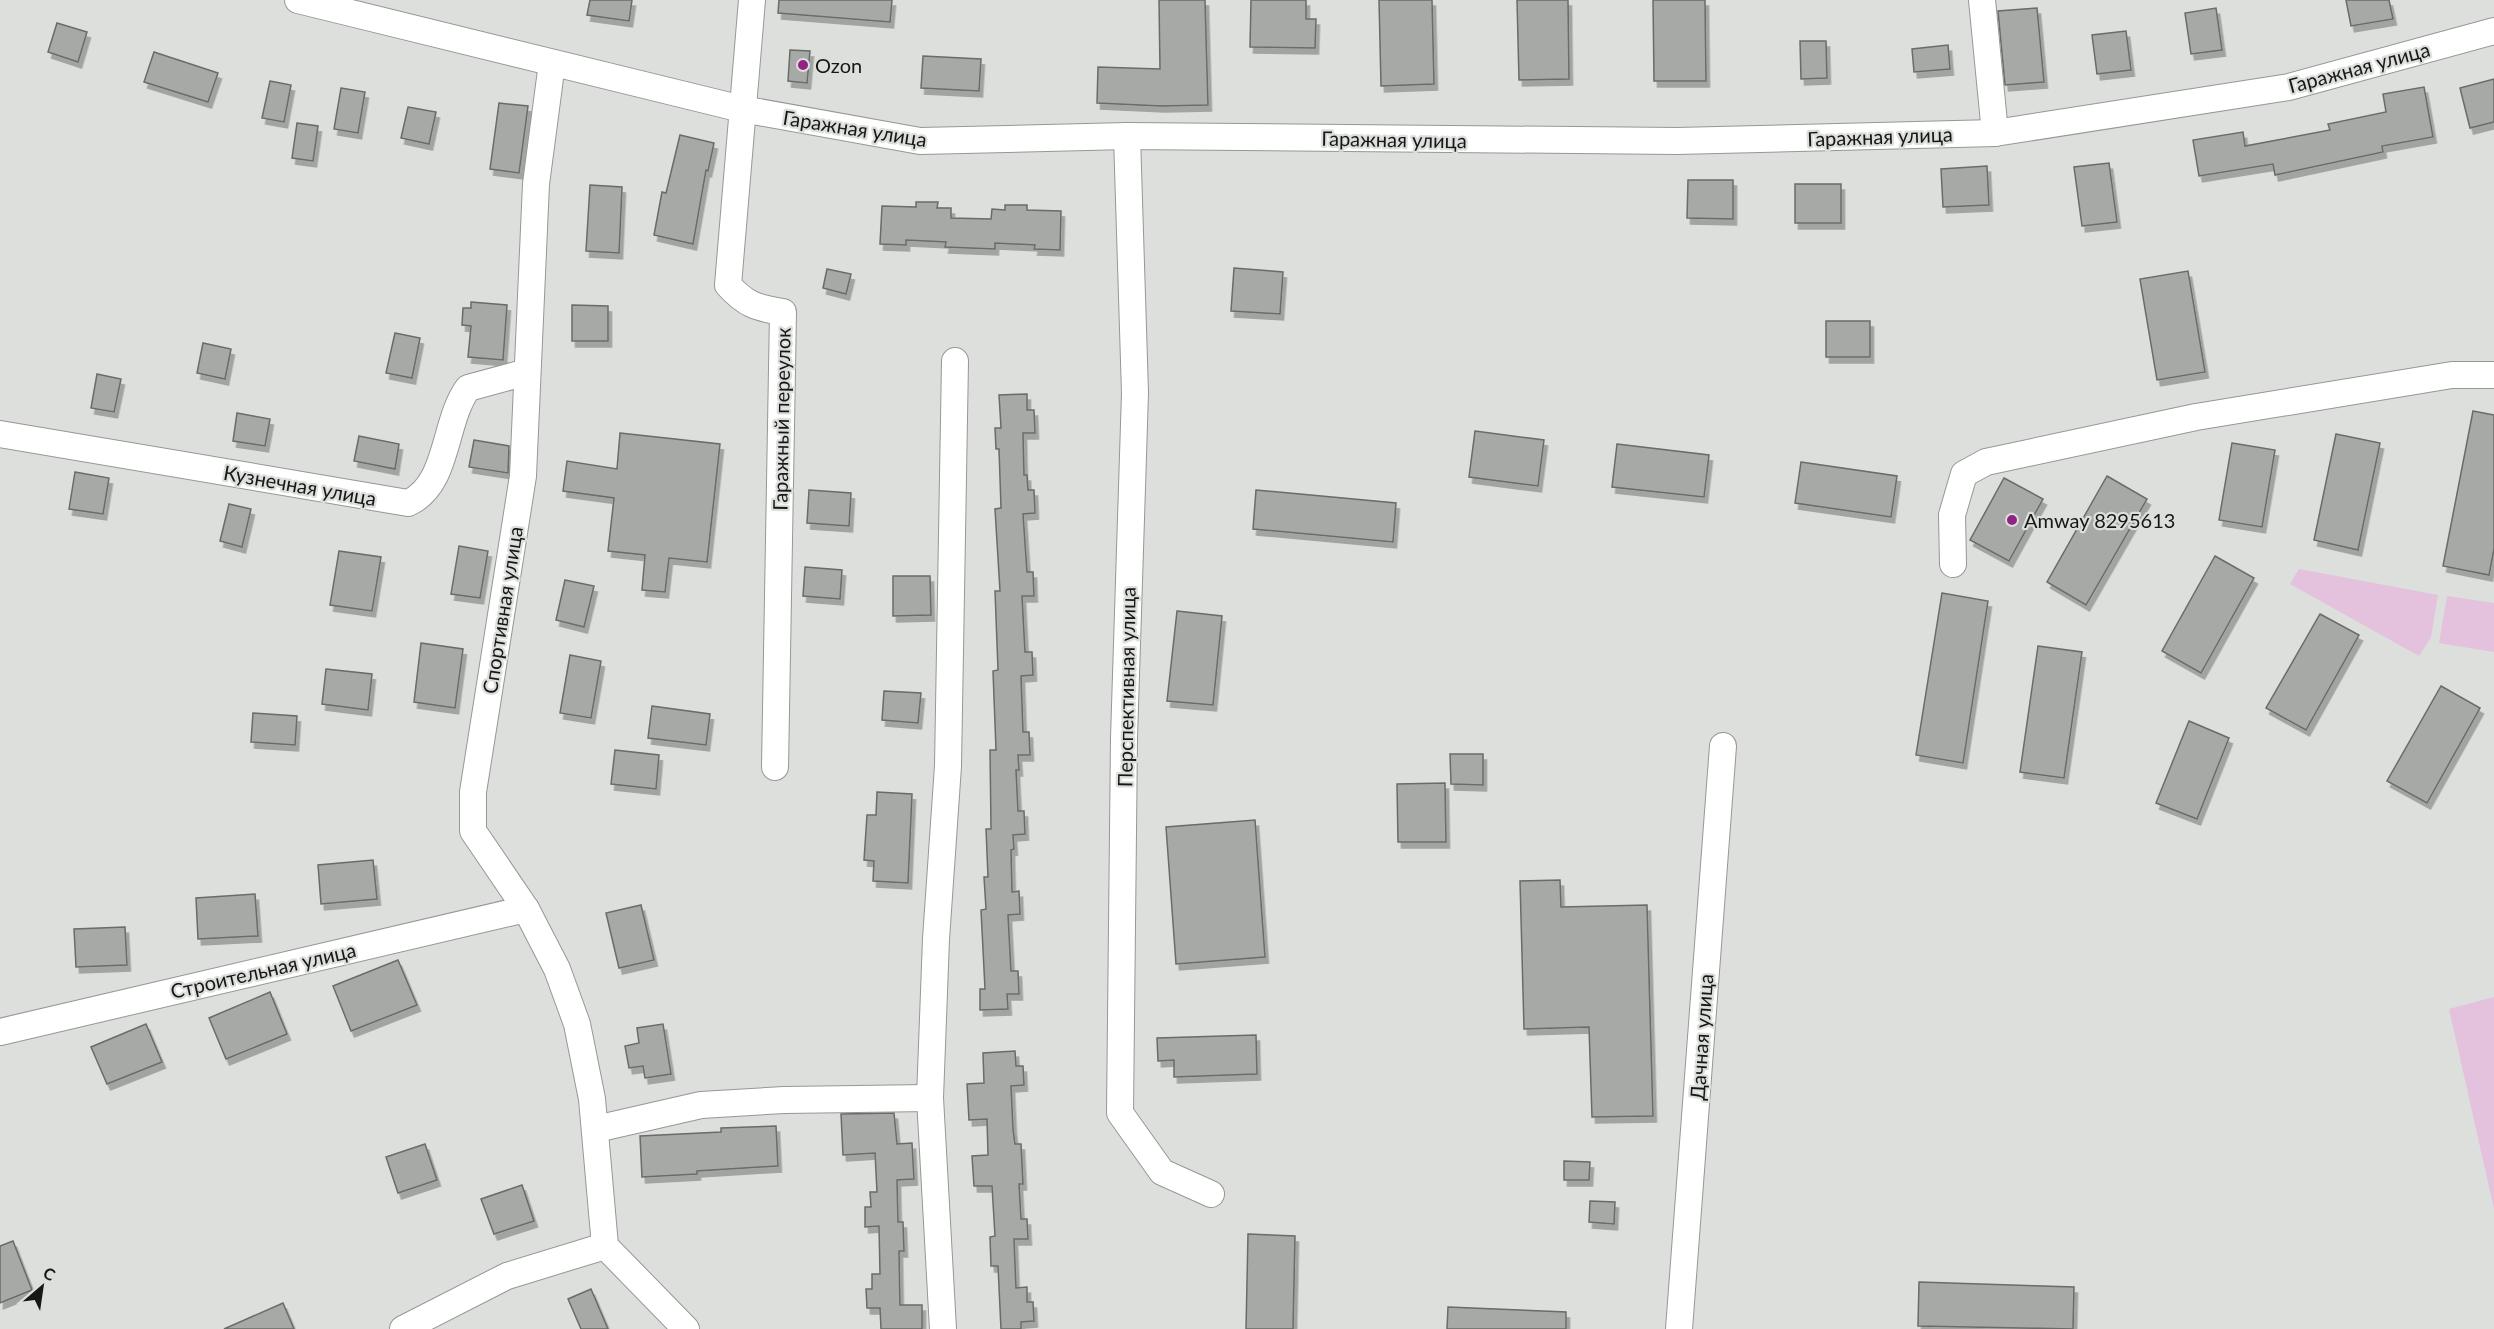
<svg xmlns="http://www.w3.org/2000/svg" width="2494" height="1329" font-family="Lato,sans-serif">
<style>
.green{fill:#e4c1dd}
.building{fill:#a6a9a5;stroke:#696c68;stroke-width:1.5;filter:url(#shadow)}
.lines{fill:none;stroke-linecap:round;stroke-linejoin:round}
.street-casing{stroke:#959894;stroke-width:28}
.street{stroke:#fff;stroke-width:26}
.poi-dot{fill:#912385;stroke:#dcdfdb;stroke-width:2}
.labels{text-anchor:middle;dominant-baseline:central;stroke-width:4.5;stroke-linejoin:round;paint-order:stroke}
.poi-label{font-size:20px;fill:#171816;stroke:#dcdfdb;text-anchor:start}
.street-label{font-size:20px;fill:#171816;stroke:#dcdfdb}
</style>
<defs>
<filter id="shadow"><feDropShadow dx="3.5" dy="6" stdDeviation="0" flood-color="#0004"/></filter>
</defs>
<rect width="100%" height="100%" fill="#dcdfdb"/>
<g class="green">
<polygon points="2299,569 2438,595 2431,637 2419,656 2290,584"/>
<polygon points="2447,596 2494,603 2494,652 2439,643"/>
<polygon points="2494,997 2494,1209 2449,1009"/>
</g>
<g class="building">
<polygon points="590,0 632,0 629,21 587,15"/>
<polygon points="779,0 892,0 890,22 778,13"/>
<polygon points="1159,0 1205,0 1208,105 1161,106 1097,103 1098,67 1160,69"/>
<polygon points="1251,0 1306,0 1306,19 1316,19 1315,48 1250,47"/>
<polygon points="1379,0 1432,0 1434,84 1381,86"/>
<polygon points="1517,0 1568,0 1569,79 1519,80"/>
<polygon points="1653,0 1705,0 1706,81 1654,81"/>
<polygon points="2346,0 2389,0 2393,19 2351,26"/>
<polygon points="2037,8 2044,82 2005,85 1998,11"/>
<polygon points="2216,8 2222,50 2191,54 2185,13"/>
<polygon points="57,23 87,32 78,62 48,52"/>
<polygon points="2126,31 2131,70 2097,74 2092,35"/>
<polygon points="1800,41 1826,41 1827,78 1801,79"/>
<polygon points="1948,45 1950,69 1914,72 1912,49"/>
<polygon points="790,50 810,51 807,83 788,81"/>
<polygon points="154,52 218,73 208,102 144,82"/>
<polygon points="923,56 981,59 979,91 921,88"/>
<polygon points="2494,79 2494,122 2470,128 2460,88"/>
<polygon points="270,81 291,85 284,122 262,118"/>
<polygon points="2424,87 2433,137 2382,146 2383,152 2275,175 2273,164 2199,176 2193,140 2243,132 2245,146 2330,130 2328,124 2386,112 2383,94"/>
<polygon points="341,88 365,92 358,133 334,129"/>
<polygon points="499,103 528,106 519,173 490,169"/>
<polygon points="408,107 436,112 429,144 401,138"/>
<polygon points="297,123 318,126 313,161 292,158"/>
<polygon points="680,135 714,143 708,171 706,170 693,244 654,235 662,192 666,193"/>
<polygon points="2109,163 2117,222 2082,226 2074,167"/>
<polygon points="1987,166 1989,205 1943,207 1941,169"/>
<polygon points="1688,180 1733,180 1733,219 1687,218"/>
<rect x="1795" y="184" width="46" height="39"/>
<polygon points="590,185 622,187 619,253 586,251"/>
<polygon points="916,202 938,202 937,208 951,208 951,218 991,219 992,209 1005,210 1005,205 1027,205 1027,210 1061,211 1060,250 1034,249 1035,245 995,243 995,249 945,247 946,242 906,240 906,245 880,244 882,206 916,207"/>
<polygon points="1234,268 1283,272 1280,314 1231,311"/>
<polygon points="827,269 851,274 846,294 823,288"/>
<polygon points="2188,271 2205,372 2157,380 2140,279"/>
<polygon points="471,302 507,305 503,360 468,357 471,326 462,325 463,308 471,308"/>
<polygon points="572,305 608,306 608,341 572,341"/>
<rect x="1826" y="321" width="44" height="36"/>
<polygon points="395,333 420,338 412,378 386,373"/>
<polygon points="203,343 231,349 225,379 197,373"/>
<polygon points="97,374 121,379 114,412 91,408"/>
<polygon points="1027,394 1027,410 1034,410 1035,433 1023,433 1024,475 1027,475 1028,490 1034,490 1035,513 1023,514 1027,572 1033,572 1034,596 1022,596 1025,652 1032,652 1033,675 1021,676 1023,732 1029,732 1030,755 1018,755 1019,770 1016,770 1018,811 1024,811 1025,834 1013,835 1014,849 1011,850 1012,892 1019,891 1020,914 1008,915 1011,971 1018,971 1019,994 1007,994 1008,1009 980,1010 980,989 985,989 981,910 986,909 984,877 988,877 986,829 991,829 990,750 996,750 993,671 998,670 995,591 1000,591 995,509 1001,508 999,449 996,449 995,428 1001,428 999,395"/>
<polygon points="2473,411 2494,415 2494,549 2489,575 2443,566"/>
<polygon points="237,413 270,419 265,446 233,441"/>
<polygon points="1475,431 1544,440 1538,486 1469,477"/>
<polygon points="620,433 720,444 707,562 669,558 665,592 642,590 645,555 608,551 614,498 563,491 567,461 617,469"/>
<polygon points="2336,434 2380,443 2358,550 2314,540"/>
<polygon points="359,436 399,444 395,469 354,461"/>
<polygon points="474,440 509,446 508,473 469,467"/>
<polygon points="2232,443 2275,450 2262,527 2219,520"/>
<polygon points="1617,444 1709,455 1704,497 1612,487"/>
<polygon points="1801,462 1897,476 1891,517 1795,503"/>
<polygon points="75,472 109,478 103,514 69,509"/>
<polygon points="2107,476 2147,499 2086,605 2047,582"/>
<polygon points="2004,478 2043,499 2009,561 1970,540"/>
<polygon points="809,490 851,493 849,526 807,523"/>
<polygon points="1256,490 1396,503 1393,542 1253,529"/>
<polygon points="229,504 251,509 242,547 220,541"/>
<polygon points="459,546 488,551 480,598 451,594"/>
<polygon points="339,551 381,557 372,611 330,605"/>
<polygon points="2215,556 2254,578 2201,673 2162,651"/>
<polygon points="805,567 842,570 840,599 803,596"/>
<polygon points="893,576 930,576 931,615 893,616"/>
<polygon points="565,580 594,586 584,627 556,620"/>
<polygon points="1942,593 1988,601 1963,763 1916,755"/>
<polygon points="1177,611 1222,616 1213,705 1167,701"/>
<polygon points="2320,614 2359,635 2306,730 2266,708"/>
<polygon points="421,643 463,649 455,708 414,702"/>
<polygon points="2038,646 2082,652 2064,778 2020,772"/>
<polygon points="570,655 601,661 591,718 560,713"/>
<polygon points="326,669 372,674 368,710 322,704"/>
<polygon points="2441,686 2480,708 2427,803 2387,781"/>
<polygon points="884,691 921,693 918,723 882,720"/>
<polygon points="652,706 710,714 706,745 648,738"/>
<polygon points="253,713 297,716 295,745 251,742"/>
<polygon points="2189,721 2229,738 2197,819 2156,803"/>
<polygon points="615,750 659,755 656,789 611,784"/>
<polygon points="1450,754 1483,754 1483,785 1451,784"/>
<polygon points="1445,783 1446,842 1398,842 1397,784"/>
<polygon points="877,792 912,794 908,883 873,881 874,861 864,860 867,815 876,815"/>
<polygon points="1255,820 1265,957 1176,964 1166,827"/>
<polygon points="373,860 377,899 321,904 318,865"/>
<polygon points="1560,880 1561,907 1647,905 1653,1116 1592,1117 1589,1027 1524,1029 1520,881"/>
<polygon points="255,894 258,936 198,939 196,898"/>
<polygon points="641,905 654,960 619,968 606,913"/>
<polygon points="125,927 127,965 76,967 74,929"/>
<polygon points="398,960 417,1005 351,1031 333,986"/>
<polygon points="270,992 287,1034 226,1059 209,1018"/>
<polygon points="146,1024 162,1062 107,1084 91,1047"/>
<polygon points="663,1024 671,1074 645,1078 643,1066 629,1068 625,1046 639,1043 637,1028"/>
<polygon points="1256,1035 1257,1074 1174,1077 1174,1060 1158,1061 1157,1038"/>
<polygon points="1015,1051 1016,1066 1023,1066 1024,1085 1011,1086 1013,1129 1015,1144 1021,1144 1023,1184 1019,1184 1021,1219 1027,1219 1028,1239 1014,1239 1016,1288 1027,1287 1027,1302 1033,1302 1034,1321 1021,1322 1021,1329 1001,1329 998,1266 991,1266 990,1237 995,1236 992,1186 974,1186 972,1156 988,1155 987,1119 969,1120 967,1084 984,1083 983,1053"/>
<polygon points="894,1113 897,1144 912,1143 914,1179 897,1180 898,1222 903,1222 904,1251 899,1251 900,1305 922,1305 922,1329 881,1329 880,1308 867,1308 866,1289 872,1289 872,1274 880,1274 879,1226 865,1227 865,1207 871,1207 870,1192 877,1192 875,1153 843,1155 841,1114"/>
<polygon points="776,1126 778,1166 697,1171 697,1174 642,1177 640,1136 721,1132 721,1128"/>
<polygon points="425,1144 437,1180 398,1193 386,1157"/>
<polygon points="1564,1161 1590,1162 1589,1180 1564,1180"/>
<polygon points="522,1185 534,1221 494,1234 481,1199"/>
<polygon points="1590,1201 1615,1202 1614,1224 1589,1222"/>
<polygon points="1248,1234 1295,1236 1293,1329 1246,1329"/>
<polygon points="13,1241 32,1290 0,1303 0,1246"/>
<polygon points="1919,1282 2074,1287 2073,1329 1918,1326"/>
<polygon points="591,1289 608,1329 581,1329 568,1299"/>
<polygon points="283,1303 294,1329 224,1329"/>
<polygon points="1448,1307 1566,1312 1566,1329 1447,1329"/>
</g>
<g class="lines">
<g class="street-casing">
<g id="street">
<polyline points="298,0 742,109 920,141 1127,136 1677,141 1995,133 2289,87 2494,31"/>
<path d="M 752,0 L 728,285 C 746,305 757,308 783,312 L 775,767"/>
<polyline points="1982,0 1995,133"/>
<polyline points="552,63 536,184 523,476 473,792 473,831 526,909 557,969 577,1024 592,1099 605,1246 686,1329"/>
<polyline points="1127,136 1135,393 1124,738 1120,1113 1162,1172 1211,1194"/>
<path d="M 0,434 L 408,503 C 449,485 443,422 468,388 L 527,372"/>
<polyline points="1953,564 1952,515 1964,474 1986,462 2196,417 2452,375 2494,375"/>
<polyline points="0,1032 526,909"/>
<polyline points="596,1129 701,1105 784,1100 930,1098"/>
<polyline points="403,1329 507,1276 605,1246"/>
<polyline points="943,1329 930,1098 936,939 948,766 955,361"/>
<polyline points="1679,1329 1723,746"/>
</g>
</g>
<use href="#street" class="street"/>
</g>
<g class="poi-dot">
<circle cx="803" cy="65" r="6"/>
<circle cx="2012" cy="520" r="6"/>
</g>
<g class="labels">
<g class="poi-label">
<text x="815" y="65">Ozon</text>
<text x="2024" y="520">Amway 8295613</text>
</g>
<g class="street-label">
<text transform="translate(2359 67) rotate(-15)">Гаражная улица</text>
<text transform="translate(855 128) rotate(9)">Гаражная улица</text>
<text transform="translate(1880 136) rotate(-2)">Гаражная улица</text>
<text transform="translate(1394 139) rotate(1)">Гаражная улица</text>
<text transform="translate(781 419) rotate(-89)">Гаражный переулок</text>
<text transform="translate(300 485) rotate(10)">Кузнечная улица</text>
<text transform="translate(502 610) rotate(-81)">Спортивная улица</text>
<text transform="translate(1126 687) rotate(-89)">Перспективная улица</text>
<text transform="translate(263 970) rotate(-13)">Строительная улица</text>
<text transform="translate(1701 1037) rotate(-86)">Дачная улица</text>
</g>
</g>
<g transform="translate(42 1287) rotate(29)" stroke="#dcdfdb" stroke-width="4.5" paint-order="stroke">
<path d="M0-4.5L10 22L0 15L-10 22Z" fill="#171816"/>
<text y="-9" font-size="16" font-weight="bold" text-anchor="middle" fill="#171816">С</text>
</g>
</svg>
